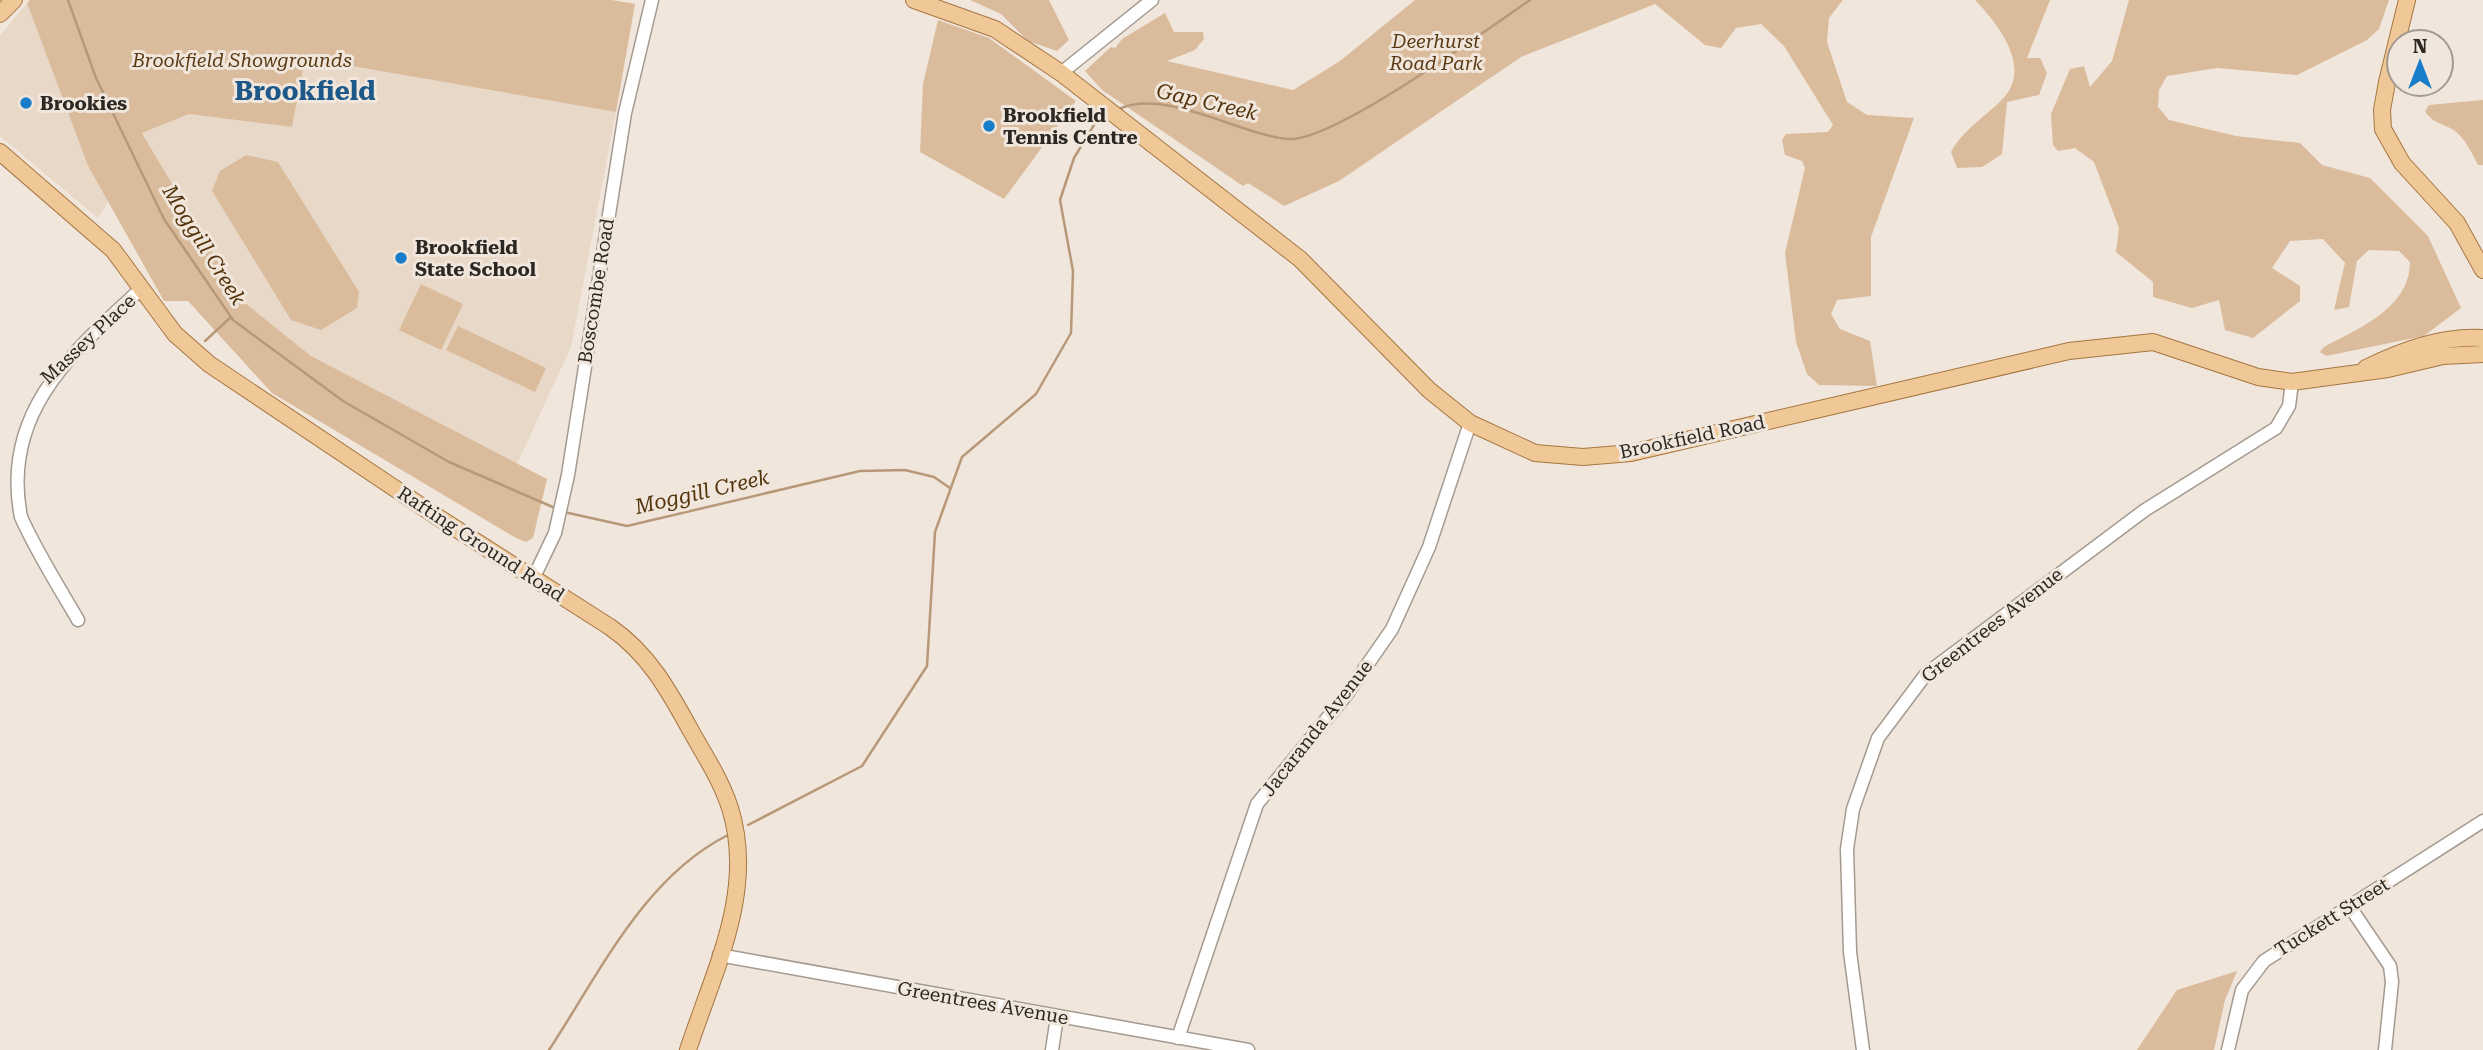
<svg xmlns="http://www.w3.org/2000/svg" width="2483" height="1050" font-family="'Roboto Serif',serif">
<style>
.built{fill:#e8d8c8}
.green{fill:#dabc9d}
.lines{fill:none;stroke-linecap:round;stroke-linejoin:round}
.stream{stroke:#b7997a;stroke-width:2.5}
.minor-casing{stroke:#a59a90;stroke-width:15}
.major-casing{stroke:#a57642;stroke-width:18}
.minor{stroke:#fff;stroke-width:12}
.major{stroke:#f0c797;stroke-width:16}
.poi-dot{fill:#197ec9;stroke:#f1e6db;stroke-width:2.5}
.labels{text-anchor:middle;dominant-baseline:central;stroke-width:6;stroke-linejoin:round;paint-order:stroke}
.park-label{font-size:19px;font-style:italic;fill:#5a3a14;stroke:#f1e6db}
.poi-label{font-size:19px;font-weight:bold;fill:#2b2723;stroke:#f1e6db;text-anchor:start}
.street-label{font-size:19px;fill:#2b2723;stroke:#f1e6db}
.water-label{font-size:21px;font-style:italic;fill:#53340c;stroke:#f1e6db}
.district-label{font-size:26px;font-weight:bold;fill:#1d5889;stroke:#f1e6db}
</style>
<rect width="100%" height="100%" fill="#f1e6db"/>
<g class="built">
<polygon points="27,3 88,166 108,202 98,218 0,136 0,36"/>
<polygon points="304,58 616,112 571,347 517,464 311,356 240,299 142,133 189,114 292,127"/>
</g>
<g class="green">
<polygon points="30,0 612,0 635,4 616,112 305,58 292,127 189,114 142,133 240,299 311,356 547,479 533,538 526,542 516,538 272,393 188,301 164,301 88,166 27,3"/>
<polygon points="970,0 1049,0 1069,40 1057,51 1028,41 1001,14"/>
<polygon points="1415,0 1843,0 1829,18 1827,42 1847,102 1867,115 1914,118 1871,237 1871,296 1837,300 1831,314 1840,329 1870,341 1877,386 1819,385 1807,374 1796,342 1785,253 1805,168 1802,161 1785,155 1782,140 1786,134 1828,132 1833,125 1784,46 1761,24 1736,28 1721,48 1705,45 1655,4 1521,57 1339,181 1284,206 1248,183 1243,186 1102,90 1085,71 1111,47 1115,48 1122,39 1165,13 1174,32 1203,32 1204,39 1195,50 1167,61 1293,90 1340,61"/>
<path d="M 1975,0 L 2050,0 L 2027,58 L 2040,58 L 2047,73 L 2039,95 L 2007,102 L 2002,154 L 1982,167 L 1957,168 L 1951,152 C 1966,124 1999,109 2010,89 C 2026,58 1995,21 1975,0 Z"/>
<path d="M 2129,0 L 2389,0 L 2379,29 L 2367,40 L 2297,75 L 2217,68 L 2167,76 L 2159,90 L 2158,107 L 2169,120 L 2236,136 L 2300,143 L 2322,165 L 2370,178 L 2428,236 L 2461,308 L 2424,336 L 2326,356 L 2320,352 L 2324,347 C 2358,329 2410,308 2410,262 L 2399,251 L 2369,250 L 2357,261 L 2349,307 L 2334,310 L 2345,263 L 2323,239 L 2290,241 L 2272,268 L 2300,286 L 2300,301 L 2253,338 L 2225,330 L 2219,300 L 2192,308 L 2153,297 L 2153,282 L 2116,252 L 2119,228 L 2094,162 L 2075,148 L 2058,151 L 2053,145 L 2051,114 L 2070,69 L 2084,66 L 2090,87 L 2112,61 Z"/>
<polygon points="938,20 989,38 1076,101 1004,199 920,152 923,84"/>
<path d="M 2483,100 L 2483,165 L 2478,165 C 2471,152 2465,137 2452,129 C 2441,123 2431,122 2425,111 L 2429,105 Z"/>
<polygon points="246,155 278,162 359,292 357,308 321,330 291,320 212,191 220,171"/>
<polygon points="421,284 463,304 441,350 399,330"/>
<polygon points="458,326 546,368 535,392 446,350"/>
<polygon points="2237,971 2225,1000 2214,1050 2137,1050 2177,990"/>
</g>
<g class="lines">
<g class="stream">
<polyline points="68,0 96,78 164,219 233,320 343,401 449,462 555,508"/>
<path d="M 1119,109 C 1165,87 1244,137 1290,139 C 1336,140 1486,30 1530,0"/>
<polyline points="205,341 231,317"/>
<polyline points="564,512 627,526 860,471 905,470 934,477 950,488"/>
<polyline points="748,825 862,766 927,666 935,532 962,457 1036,394 1071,333 1073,271 1060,200 1074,158 1097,120 1107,115"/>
<path d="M 549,1050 C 599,974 644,877 728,835"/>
</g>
<g class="minor-casing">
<g id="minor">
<polyline points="1061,73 1152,0"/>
<polyline points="533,579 555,533 568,475 625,113 652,0"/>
<path d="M 78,620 C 59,587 37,553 21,517 C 0,411 75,350 142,288"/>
<polyline points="2350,907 2390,966 2392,982 2385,1050"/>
<polyline points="719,955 1248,1050"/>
<polyline points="1178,1038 1257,804 1347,694 1392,629 1429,547 1470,423"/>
<polyline points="1052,1050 1057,1017"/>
<polyline points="1863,1050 1850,952 1847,849 1853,809 1878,738 1926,674 2145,510 2276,428 2289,406 2292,382"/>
<polyline points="2228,1050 2242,990 2264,961 2483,821"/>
</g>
</g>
<g class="major-casing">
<g id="major">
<polyline points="914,0 995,29 1061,73 1300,259 1429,390 1470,423 1535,453 1583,457 1631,453 2069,351 2153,342 2258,377 2292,382 2388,369 2443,356 2483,354"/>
<polyline points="2407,0 2387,82 2382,110 2383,129 2402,163 2457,223 2483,270"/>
<polyline points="0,14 14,0"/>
<path d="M 0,152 L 113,250 L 175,334 L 209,364 L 433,514 L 610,627 C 649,654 669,691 691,731 C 705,756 721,780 730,808 C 756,891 714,970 688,1050"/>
<path d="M 2366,368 C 2402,350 2443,335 2483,338"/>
</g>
</g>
<use href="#minor" class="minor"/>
<use href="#major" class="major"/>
</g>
<g class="poi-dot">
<circle cx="26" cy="103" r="7"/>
<circle cx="989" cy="126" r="7"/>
<circle cx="401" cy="258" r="7"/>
</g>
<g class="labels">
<g class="park-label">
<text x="1436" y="41">Deerhurst<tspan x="1436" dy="22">Road Park</tspan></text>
<text x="242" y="60">Brookfield Showgrounds</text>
</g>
<g class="poi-label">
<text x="40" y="103">Brookies</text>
<text x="1003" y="115">Brookfield<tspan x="1003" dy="22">Tennis Centre</tspan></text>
<text x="415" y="247">Brookfield<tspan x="415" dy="22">State School</tspan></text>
</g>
<g class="street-label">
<text transform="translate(596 291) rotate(-81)">Boscombe Road</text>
<text transform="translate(88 339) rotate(-43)">Massey Place</text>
<text transform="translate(1692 437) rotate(-12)">Brookfield Road</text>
<text transform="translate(481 544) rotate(33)">Rafting Ground Road</text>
<text transform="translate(1992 625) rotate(-38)">Greentrees Avenue</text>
<text transform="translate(1317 728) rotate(-52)">Jacaranda Avenue</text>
<text transform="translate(2332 917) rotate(-32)">Tuckett Street</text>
<text transform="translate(983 1003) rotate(10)">Greentrees Avenue</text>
</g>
<g class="water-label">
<text transform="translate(1207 102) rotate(13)">Gap Creek</text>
<text transform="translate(204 245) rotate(58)">Moggill Creek</text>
<text transform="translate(702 492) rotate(-13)">Moggill Creek</text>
</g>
<g class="district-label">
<text x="305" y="91">Brookfield</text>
</g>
</g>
<g transform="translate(2420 63)"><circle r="33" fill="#f1e6db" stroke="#a29a91" stroke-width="2"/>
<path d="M0-5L12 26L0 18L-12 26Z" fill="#197ec9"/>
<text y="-10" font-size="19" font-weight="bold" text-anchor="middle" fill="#2b2723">N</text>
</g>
</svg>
